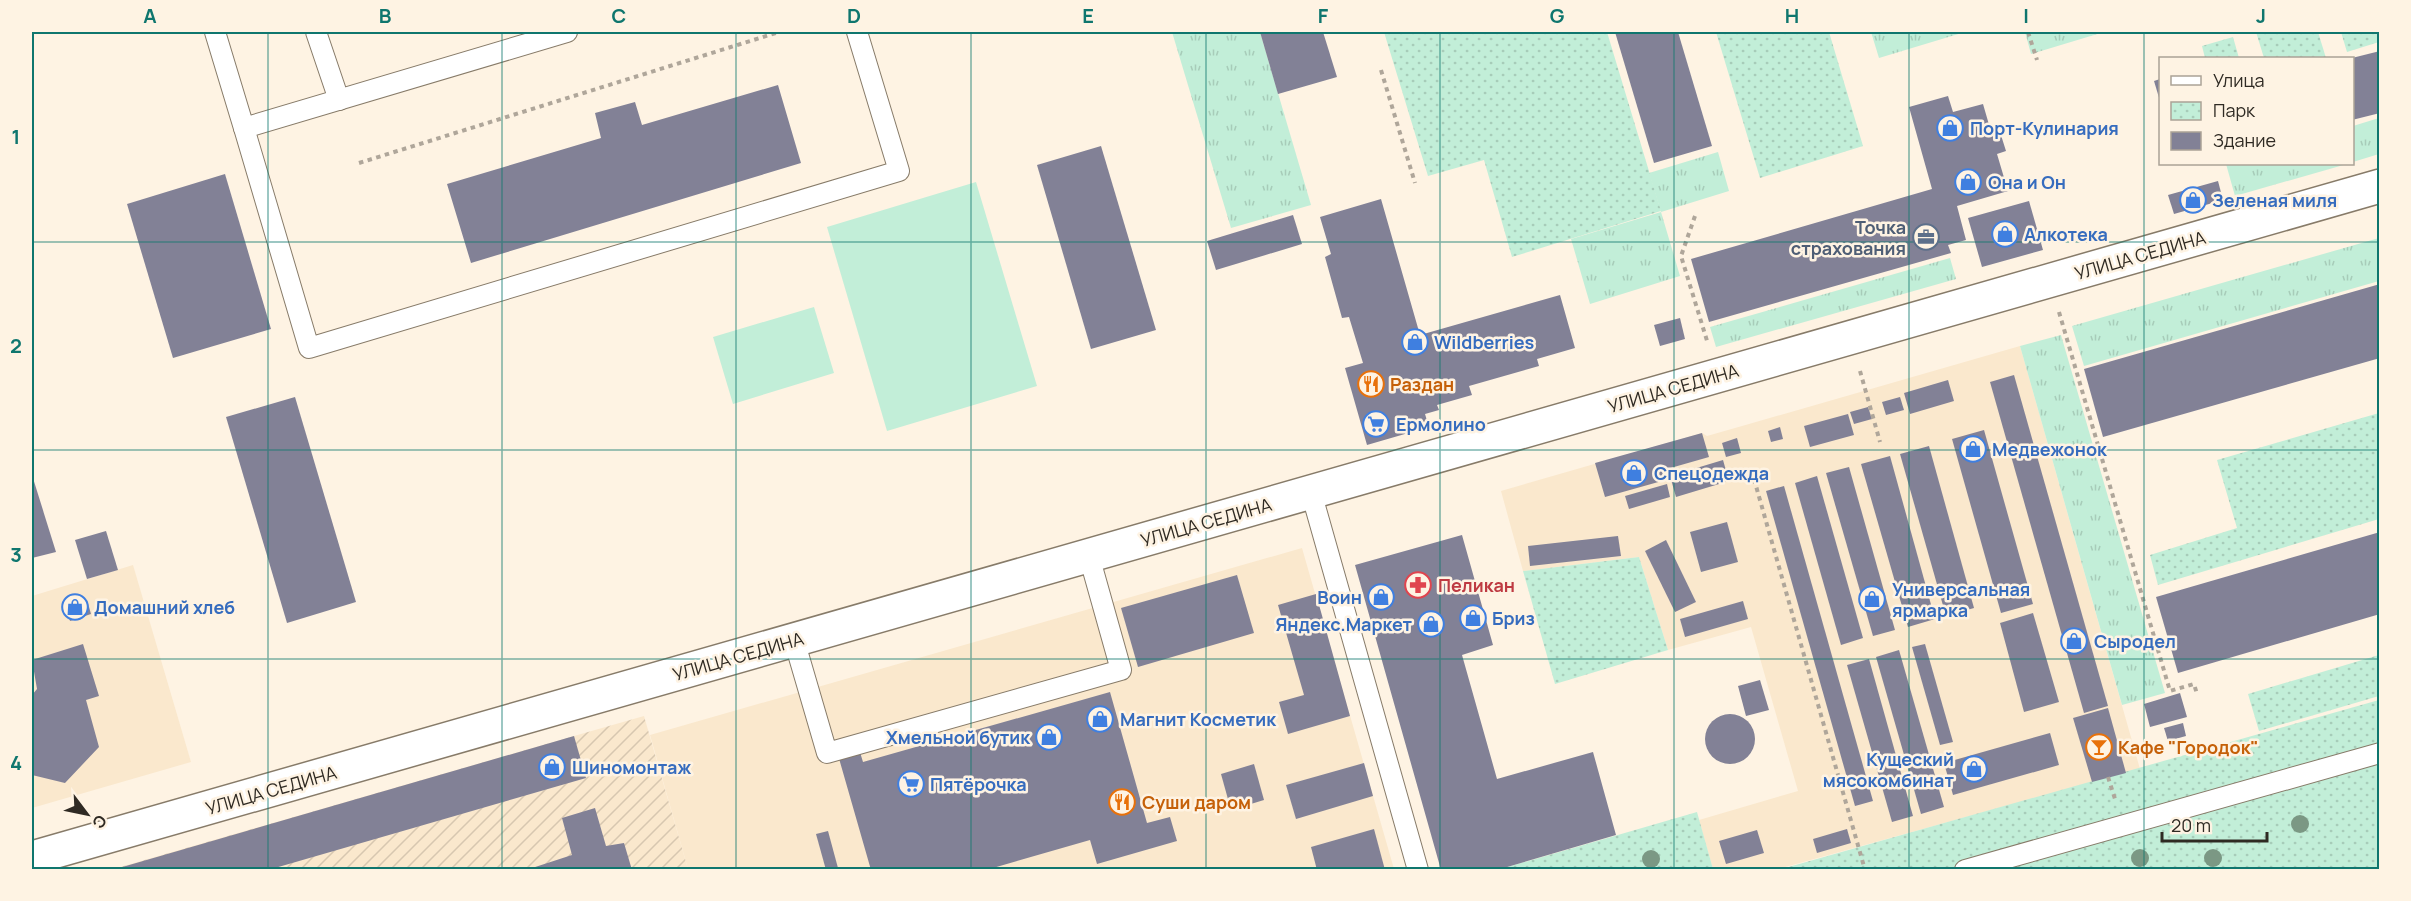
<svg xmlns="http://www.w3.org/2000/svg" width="2411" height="901" font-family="Manrope,sans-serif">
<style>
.built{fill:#fae8cd}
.industrial{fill:url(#industrial-furrows)}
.grass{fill:url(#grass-tufts)}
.park{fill:url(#park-dots)}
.pitch{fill:#c2eed8}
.building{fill:#828196}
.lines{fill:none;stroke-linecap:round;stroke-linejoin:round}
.lane-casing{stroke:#877b69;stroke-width:22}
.secondary-casing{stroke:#877b69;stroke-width:36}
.path{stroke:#afa69a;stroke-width:4;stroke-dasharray:4.5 4.5;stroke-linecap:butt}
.lane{stroke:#fff;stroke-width:20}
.secondary{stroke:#fff;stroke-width:33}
.tree{fill:#7b9884}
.grid{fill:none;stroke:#0f766e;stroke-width:1.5;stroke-opacity:0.55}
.labels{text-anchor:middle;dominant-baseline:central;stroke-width:5;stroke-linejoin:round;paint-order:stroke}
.shop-label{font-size:18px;font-weight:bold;fill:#366cbe;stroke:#fef3e3;text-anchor:start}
.service-label{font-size:18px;font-weight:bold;fill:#4e5e75;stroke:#fef3e3;text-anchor:end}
.street-label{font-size:18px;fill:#2f2a23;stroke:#fef3e3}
.food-label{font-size:18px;font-weight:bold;fill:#c56008;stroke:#fef3e3;text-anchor:start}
.health-label{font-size:18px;font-weight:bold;fill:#be3a42;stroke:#fef3e3;text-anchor:start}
.neatline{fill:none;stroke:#0f766e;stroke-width:2}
.grid-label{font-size:20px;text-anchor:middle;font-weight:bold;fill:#0f766e}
</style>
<defs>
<pattern id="industrial-furrows" width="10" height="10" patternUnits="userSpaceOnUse" patternTransform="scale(1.5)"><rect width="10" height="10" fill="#fae8cd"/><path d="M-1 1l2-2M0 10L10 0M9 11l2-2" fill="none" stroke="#d7c7b0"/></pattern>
<pattern id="grass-tufts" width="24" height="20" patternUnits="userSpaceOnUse" patternTransform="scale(1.5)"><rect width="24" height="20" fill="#c2eed8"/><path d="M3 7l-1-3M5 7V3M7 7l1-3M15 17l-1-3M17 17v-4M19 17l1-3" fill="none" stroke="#a7ccb9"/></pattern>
<pattern id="park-dots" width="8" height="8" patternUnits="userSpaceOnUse" patternTransform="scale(1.5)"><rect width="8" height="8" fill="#c2eed8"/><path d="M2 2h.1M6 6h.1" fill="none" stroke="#a7ccb9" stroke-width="1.8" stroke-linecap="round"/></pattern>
</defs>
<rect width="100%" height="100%" fill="#fef3e3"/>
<g class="built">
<polygon points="2020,346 2140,769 1778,869 1713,869 1699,820 1798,791 1751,627 1668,650 1639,557 1523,571 1501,491 1702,433 1707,436 1749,424"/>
<polygon points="1302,548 1394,869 688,869 650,735"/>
<polygon points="133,565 191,762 32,808 32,596"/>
</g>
<polygon class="industrial" points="644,716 688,869 110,870 574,736"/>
<g class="grass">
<polygon points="1172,32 1260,32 1311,205 1231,228"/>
<polygon points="1871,32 1965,32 1879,58"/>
<polygon points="2025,32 2104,32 2031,54"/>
<polygon points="2379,118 2379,154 2353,162 2353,126"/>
<polygon points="1718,152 1729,191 1661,212 1680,276 1590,304 1571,239 1661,212 1649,173"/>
<polygon points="2226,164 2347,164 2235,196"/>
<polygon points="2379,238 2379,281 2084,366 2072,326"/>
<polygon points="1950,258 1956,279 1716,347 1710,327"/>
<polygon points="2061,335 2165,693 2122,705 2020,346"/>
</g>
<g class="park">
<polygon points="1384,32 1607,32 1661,211 1512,257 1484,160 1428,176"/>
<polygon points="1716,32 1829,32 1863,146 1760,178"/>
<polygon points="2256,32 2318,32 2326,58 2264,58"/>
<polygon points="2341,32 2379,32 2379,42 2347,52"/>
<polygon points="2233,37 2239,58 2205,58 2202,46"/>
<polygon points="2379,413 2379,519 2158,585 2150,555 2237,528 2217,460"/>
<polygon points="1639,557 1668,650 1555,684 1523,571"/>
<polygon points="2379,655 2379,696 2259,731 2248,694"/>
<polygon points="2379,700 2379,869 1778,870"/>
<polygon points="1697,812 1713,869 1497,870"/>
</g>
<g class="pitch">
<polygon points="976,182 1037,386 887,431 827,227"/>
<polygon points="814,307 834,373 733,404 713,337"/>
</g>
<g class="building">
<polygon points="1260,32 1323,32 1337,77 1278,94"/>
<polygon points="1615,32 1678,32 1712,146 1654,163"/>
<polygon points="2380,51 2380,113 2352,120 2352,58"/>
<polygon points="2160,79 2160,101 2154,81"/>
<polygon points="778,85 801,163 471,263 447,184 601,138 595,113 635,102 642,125"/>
<polygon points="1948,96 1953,112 1983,104 1992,135 2000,132 2006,151 1997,154 2008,191 1957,206 1966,240 1948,245 1951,253 1709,322 1691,259 1932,189 1909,107"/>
<polygon points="1101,146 1156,330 1091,349 1037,165"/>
<polygon points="225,174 271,329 173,358 127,204"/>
<polygon points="2218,181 2223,200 2174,214 2168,195"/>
<polygon points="1381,199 1420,335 1560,295 1575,348 1537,359 1539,366 1469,386 1472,395 1437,405 1439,410 1425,414 1429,427 1367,445 1345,368 1363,363 1349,317 1342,318 1325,257 1331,254 1320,217"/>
<polygon points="2029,201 2043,250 1982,267 1968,218"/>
<polygon points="1293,215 1302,244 1216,270 1207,241"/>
<polygon points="2380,284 2380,358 2103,437 2084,369"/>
<polygon points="1680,318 1685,339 1660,346 1654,325"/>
<polygon points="2014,375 2108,706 2084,713 1990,382"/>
<polygon points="1948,380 1954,401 1910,414 1904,393"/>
<polygon points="295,397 356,602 287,623 226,417"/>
<polygon points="1900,397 1904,410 1886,415 1882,402"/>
<polygon points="1868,407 1872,419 1854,424 1850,412"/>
<polygon points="1848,414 1854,435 1810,447 1804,426"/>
<polygon points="1780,427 1783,439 1771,442 1768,431"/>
<polygon points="1984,430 2033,604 2001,613 1952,439"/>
<polygon points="1702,433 1709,457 1667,469 1669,479 1605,497 1595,463"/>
<polygon points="1737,438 1741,453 1726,457 1722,443"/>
<polygon points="1929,446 1974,608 1946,616 1900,454"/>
<polygon points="1890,456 1935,619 1908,627 1861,464"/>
<polygon points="1723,460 1729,481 1676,497 1670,476"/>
<polygon points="1849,467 1895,630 1873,636 1826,473"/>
<polygon points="32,475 56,552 32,558"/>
<polygon points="1817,476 1863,638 1841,645 1795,483"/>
<polygon points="1667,484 1670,497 1629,509 1625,496"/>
<polygon points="1784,486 1873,801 1855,806 1766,491"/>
<polygon points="1727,522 1738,562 1701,572 1690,532"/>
<polygon points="106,531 118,570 87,579 75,540"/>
<polygon points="2380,532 2380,614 2178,673 2156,597"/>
<polygon points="1462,535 1493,645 1462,655 1497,779 1593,752 1616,835 1497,870 1441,870 1355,565"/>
<polygon points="1618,536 1621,556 1530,566 1528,546"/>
<polygon points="1666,540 1696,602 1675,612 1645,551"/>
<polygon points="1237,575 1254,633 1138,667 1121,608"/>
<polygon points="1316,594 1350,716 1288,734 1279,702 1304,695 1278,605"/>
<polygon points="87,600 91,614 70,621 66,606"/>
<polygon points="1743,601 1748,619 1685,637 1680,619"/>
<polygon points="2033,613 2059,702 2024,712 2000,623"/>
<polygon points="83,644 99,696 86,700 99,747 65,783 32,775 32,695 37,689 32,660"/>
<polygon points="1925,644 1953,742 1940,745 1912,647"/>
<polygon points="1899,650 1944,807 1921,814 1876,657"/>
<polygon points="1869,659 1913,816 1892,822 1847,665"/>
<polygon points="1760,680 1769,710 1746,716 1738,686"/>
<polygon points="1110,692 1147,823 1170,817 1177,841 1097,864 1090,840 986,870 871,870 838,755 859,749 863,762"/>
<polygon points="2180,693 2187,717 2150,727 2144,704"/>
<polygon points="2108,708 2126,773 2092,782 2073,718"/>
<circle cx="1730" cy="739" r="25"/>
<polygon points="2183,723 2186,736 2168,741 2164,728"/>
<polygon points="2050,733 2059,765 1953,795 1944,763"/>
<polygon points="574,736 586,778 268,870 112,870"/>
<polygon points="1364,763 1373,796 1296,819 1286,785"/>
<polygon points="1254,764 1264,800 1231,810 1221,774"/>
<polygon points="595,808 606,846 624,843 632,870 526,870 572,855 562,818"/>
<polygon points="1374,829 1385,870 1317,870 1311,847"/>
<polygon points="1847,829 1851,843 1817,853 1813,839"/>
<polygon points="1757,830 1764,853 1726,864 1719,841"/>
<polygon points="828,831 838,868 834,870 826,870 816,834"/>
</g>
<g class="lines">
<g class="lane-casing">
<g id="lane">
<polyline points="215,32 244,128 567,32"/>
<polyline points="316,32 339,100"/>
<polyline points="244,128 309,348 899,171 857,32"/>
<polyline points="1311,492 1418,870"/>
<polyline points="794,640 827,753 1121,670 1089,556"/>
<polyline points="1965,870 2380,753"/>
</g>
</g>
<g class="secondary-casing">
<polyline id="secondary" points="32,858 2380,186"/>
</g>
<g class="path">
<polyline points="2028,32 2037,60"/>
<polyline points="1381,70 1415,183"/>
<polyline points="359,163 779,32"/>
<polyline points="1695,216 1681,256 1708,344"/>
<polyline points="2059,312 2170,691 2194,684 2197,694"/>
<polyline points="1860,371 1880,442"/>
<polyline points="1754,479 1865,870"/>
<polyline points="2108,777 2115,799"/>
</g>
<use href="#lane" class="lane"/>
<use href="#secondary" class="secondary"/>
</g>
<g class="tree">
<circle cx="2300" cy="824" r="9"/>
<circle cx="2140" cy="858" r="9"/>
<circle cx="2213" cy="858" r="9"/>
<circle cx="1651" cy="859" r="9"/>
</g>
<path class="grid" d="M 268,32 L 268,870M 502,32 L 502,870M 736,32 L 736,870M 971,32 L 971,870M 1206,32 L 1206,870M 1440,32 L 1440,870M 1674,32 L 1674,870M 1909,32 L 1909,870M 2144,32 L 2144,870M 32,242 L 2380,242M 32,450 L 2380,450M 32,659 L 2380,659"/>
<defs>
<g id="shop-ring" transform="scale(1.35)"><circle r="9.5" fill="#fef3e3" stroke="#3f7fe0" stroke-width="1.5"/><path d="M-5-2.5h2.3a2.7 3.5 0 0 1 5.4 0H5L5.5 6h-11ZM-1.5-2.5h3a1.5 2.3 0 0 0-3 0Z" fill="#3f7fe0"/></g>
<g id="office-ring" transform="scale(1.35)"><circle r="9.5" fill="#fef3e3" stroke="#5c6f8a" stroke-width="1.5"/><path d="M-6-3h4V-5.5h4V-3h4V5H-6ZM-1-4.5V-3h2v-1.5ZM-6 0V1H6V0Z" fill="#5c6f8a"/></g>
<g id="restaurant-ring" transform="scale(1.35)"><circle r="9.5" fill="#fef3e3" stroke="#e8710a" stroke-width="1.5"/><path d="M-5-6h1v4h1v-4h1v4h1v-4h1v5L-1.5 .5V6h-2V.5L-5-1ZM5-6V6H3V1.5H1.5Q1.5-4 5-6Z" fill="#e8710a"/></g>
<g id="supermarket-ring" transform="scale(1.35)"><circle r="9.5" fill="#fef3e3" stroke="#3f7fe0" stroke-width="1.5"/><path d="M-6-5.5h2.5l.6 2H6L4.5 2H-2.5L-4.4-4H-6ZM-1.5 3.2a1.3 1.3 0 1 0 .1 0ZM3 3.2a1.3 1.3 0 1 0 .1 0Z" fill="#3f7fe0"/></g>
<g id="pharmacy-ring" transform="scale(1.35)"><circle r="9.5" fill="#fef3e3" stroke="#e0444e" stroke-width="1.5"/><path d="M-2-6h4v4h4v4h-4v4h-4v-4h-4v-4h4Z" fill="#e0444e"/></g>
<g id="bar-ring" transform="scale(1.35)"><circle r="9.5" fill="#fef3e3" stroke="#e8710a" stroke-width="1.5"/><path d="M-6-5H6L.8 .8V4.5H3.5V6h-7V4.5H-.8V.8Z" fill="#e8710a"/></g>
</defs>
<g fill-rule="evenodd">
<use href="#shop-ring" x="1950" y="128"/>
<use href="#shop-ring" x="1968" y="182"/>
<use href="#shop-ring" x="2193" y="200"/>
<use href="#shop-ring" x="2005" y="234"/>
<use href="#office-ring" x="1926" y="237"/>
<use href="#shop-ring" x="1415" y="342"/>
<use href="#restaurant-ring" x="1371" y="384"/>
<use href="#supermarket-ring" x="1376" y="424"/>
<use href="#shop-ring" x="1973" y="449"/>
<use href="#shop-ring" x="1634" y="473"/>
<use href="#pharmacy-ring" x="1418" y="585"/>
<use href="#shop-ring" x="1381" y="597"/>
<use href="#shop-ring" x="1872" y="599"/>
<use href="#shop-ring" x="75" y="607"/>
<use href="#shop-ring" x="1473" y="618"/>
<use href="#shop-ring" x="1431" y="624"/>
<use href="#shop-ring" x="2074" y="641"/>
<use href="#shop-ring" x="1100" y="719"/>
<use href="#shop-ring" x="1049" y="737"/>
<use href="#bar-ring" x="2099" y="747"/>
<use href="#shop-ring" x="552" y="767"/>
<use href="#shop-ring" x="1974" y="769"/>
<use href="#supermarket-ring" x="911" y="784"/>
<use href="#restaurant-ring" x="1122" y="802"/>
</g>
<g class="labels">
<g class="shop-label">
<text x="1970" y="128">Порт-Кулинария</text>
<text x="1988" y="182">Она и Он</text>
<text x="2212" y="200">Зеленая миля</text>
<text x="2024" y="234">Алкотека</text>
<text x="1434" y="342">Wildberries</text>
<text x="1396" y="424">Ермолино</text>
<text x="1992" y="449">Медвежонок</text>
<text x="1654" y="473">Спецодежда</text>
<text x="1892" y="589">Универсальная<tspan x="1892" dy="21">ярмарка</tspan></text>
<text x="1362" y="597" text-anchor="end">Воин</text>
<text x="94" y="607">Домашний хлеб</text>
<text x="1492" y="618">Бриз</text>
<text x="1412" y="624" text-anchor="end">Яндекс.Маркет</text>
<text x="2094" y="641">Сыродел</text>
<text x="1120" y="719">Магнит Косметик</text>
<text x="1030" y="737" text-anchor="end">Хмельной бутик</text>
<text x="1954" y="759" text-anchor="end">Кущеский<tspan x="1954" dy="21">мясокомбинат</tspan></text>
<text x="572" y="767">Шиномонтаж</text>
<text x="930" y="784">Пятёрочка</text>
</g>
<g class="service-label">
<text x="1906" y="227">Точка<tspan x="1906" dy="21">страхования</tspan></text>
</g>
<g class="street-label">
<text transform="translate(2140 255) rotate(-16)">УЛИЦА СЕДИНА</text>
<text transform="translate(1673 388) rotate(-16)">УЛИЦА СЕДИНА</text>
<text transform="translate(1206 522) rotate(-16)">УЛИЦА СЕДИНА</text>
<text transform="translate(738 656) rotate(-16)">УЛИЦА СЕДИНА</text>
<text transform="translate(271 790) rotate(-16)">УЛИЦА СЕДИНА</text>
</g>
<g class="food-label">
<text x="1390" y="384">Раздан</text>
<text x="2118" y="747">Кафе "Городок"</text>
<text x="1142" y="802">Суши даром</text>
</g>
<g class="health-label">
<text x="1438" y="585">Пеликан</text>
</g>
</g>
<rect width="2411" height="901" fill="none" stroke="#fef3e3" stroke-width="66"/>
<rect x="2159" y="57" width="195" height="108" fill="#fef3e3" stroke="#aba396" stroke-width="1.5"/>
<rect x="2171" y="76" width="30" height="9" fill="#ffffff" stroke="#aba396" stroke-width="1.5"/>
<text x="2213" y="87" font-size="18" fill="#2f2a23">Улица</text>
<rect x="2171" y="102" width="30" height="18" fill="url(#park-dots)" stroke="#aba396" stroke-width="1.5"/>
<text x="2213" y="117" font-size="18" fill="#2f2a23">Парк</text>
<rect x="2171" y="132" width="30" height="18" fill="#828196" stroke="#aba396" stroke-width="1.5"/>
<text x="2213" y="147" font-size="18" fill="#2f2a23">Здание</text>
<g transform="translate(87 814) rotate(122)" stroke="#fef3e3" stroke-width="4.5" paint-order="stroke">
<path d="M0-4.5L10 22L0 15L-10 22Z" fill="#2f2a23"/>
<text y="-9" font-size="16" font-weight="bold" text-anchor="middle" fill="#2f2a23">С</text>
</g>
<path d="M2162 832v9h105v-9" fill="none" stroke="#2f2a23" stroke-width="3"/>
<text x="2171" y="832" font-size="18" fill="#2f2a23" stroke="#fef3e3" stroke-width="4.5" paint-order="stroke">20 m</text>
<rect x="33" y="33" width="2345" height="835" class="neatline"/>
<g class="grid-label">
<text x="150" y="23">A</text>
<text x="385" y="23">B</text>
<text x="619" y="23">C</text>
<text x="854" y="23">D</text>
<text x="1088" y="23">E</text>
<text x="1323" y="23">F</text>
<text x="1557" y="23">G</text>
<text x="1792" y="23">H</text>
<text x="2026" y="23">I</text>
<text x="2261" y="23">J</text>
<text x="16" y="144">1</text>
<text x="16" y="353">2</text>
<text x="16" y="562">3</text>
<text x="16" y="770">4</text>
</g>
</svg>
